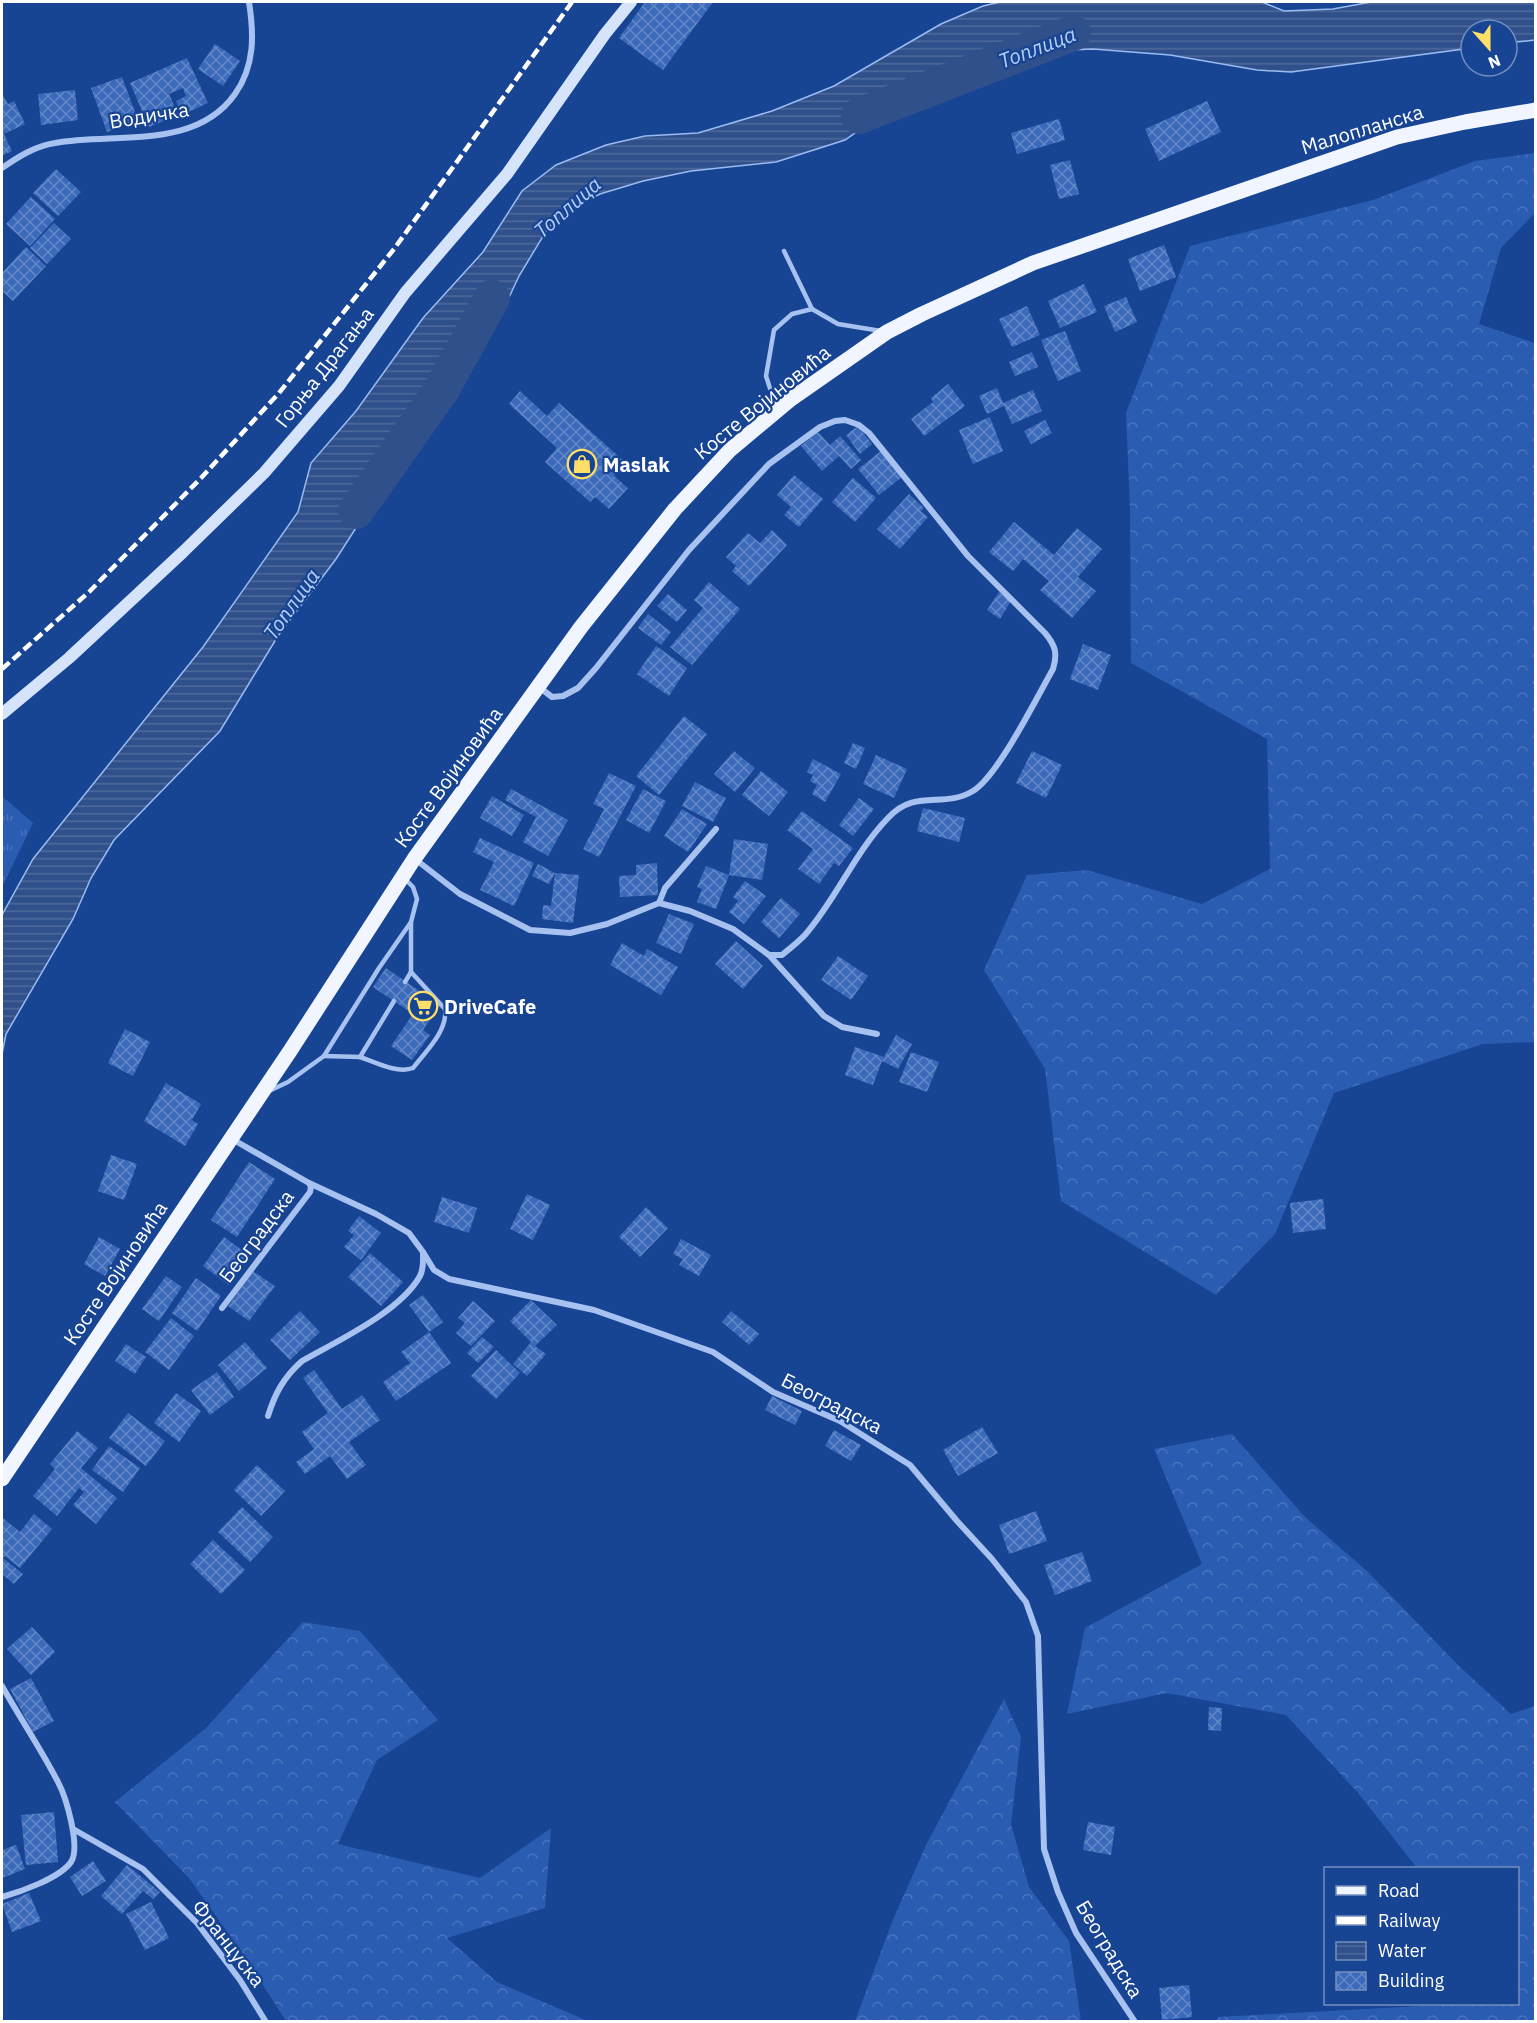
<svg xmlns="http://www.w3.org/2000/svg" width="1537" height="2023" font-family="'IBM Plex Sans',sans-serif">
<style>
.grass{fill:url(#grass-tufts)}
.forest{fill:url(#forest-crowns)}
.water{fill:url(#water-rules);stroke:#9abcf3;stroke-width:1.5}
.lines{fill:none;stroke-linecap:round;stroke-linejoin:round}
.river{stroke:#30508b;stroke-width:36}
.building{fill:url(#building-cross-hatch)}
.lane{stroke:#a7c2f0;stroke-width:4.5}
.street{stroke:#a7c2f0;stroke-width:6}
.secondary{stroke:#d5e3fb;stroke-width:12}
.primary{stroke:#f0f5ff;stroke-width:15}
.rail{stroke:#fff;stroke-width:4.5;stroke-dasharray:10 4.5;stroke-linecap:butt}
.labels{text-anchor:middle;dominant-baseline:central;stroke-width:4.5;stroke-linejoin:round;paint-order:stroke}
.street-label{font-size:20px;fill:#fff;stroke:#174493}
.poi-label{font-size:20px;font-weight:bold;fill:#fff;stroke:#174493;text-anchor:start}
.water-label{font-size:21px;font-style:italic;fill:#b3cdf7;stroke:#174493}
</style>
<defs>
<pattern id="grass-tufts" width="24" height="20" patternUnits="userSpaceOnUse" patternTransform="scale(1.5)"><rect width="24" height="20" fill="#2a5cb2"/><path d="M3 7l-1-3M5 7V3M7 7l1-3M15 17l-1-3M17 17v-4M19 17l1-3" fill="none" stroke="#4a74be"/></pattern>
<pattern id="forest-crowns" width="20" height="18" patternUnits="userSpaceOnUse" patternTransform="scale(1.5)"><rect width="20" height="18" fill="#2a5cb2"/><path d="M2 6a3 3 0 1 1 6 0M12 15a3 3 0 1 1 6 0" fill="none" stroke="#4a74be"/></pattern>
<pattern id="water-rules" width="6" height="5" patternUnits="userSpaceOnUse" patternTransform="scale(1.5)"><rect width="6" height="5" fill="#30508b"/><path d="M0 2.5h6" fill="none" stroke="#4f6a9c"/></pattern>
<pattern id="building-cross-hatch" width="8" height="8" patternUnits="userSpaceOnUse" patternTransform="scale(1.5)"><rect width="8" height="8" fill="#3c6aba"/><path d="M0 0l8 8M0 8l8-8" fill="none" stroke="#6388c8"/></pattern>
</defs>
<rect width="100%" height="100%" fill="#174493"/>
<polygon class="grass" points="2,796 33,823 2,887"/>
<g class="forest">
<polygon points="1535,153 1535,213 1501,248 1479,324 1535,343 1535,1042 1483,1044 1334,1093 1275,1234 1216,1295 1061,1201 1045,1069 984,970 1027,875 1087,870 1202,904 1270,869 1267,739 1131,663 1130,509 1126,413 1190,246 1373,200 1475,161"/>
<polygon points="1232,1434 1305,1517 1367,1571 1458,1665 1511,1714 1535,1706 1535,2021 1216,2021 1219,2017 1456,2004 1518,2004 1518,1868 1417,1868 1359,1794 1286,1715 1167,1693 1067,1714 1085,1628 1202,1564 1154,1449"/>
<polygon points="303,1622 360,1631 438,1720 377,1760 338,1844 480,1878 551,1828 545,1908 447,1938 497,1982 588,2021 286,2021 241,1951 189,1878 115,1802 206,1728"/>
<polygon points="1004,1699 1021,1737 1011,1824 1029,1887 1069,1941 1081,2021 855,2021 892,1922 926,1845"/>
</g>
<polygon class="water" points="1000,2 1262,2 1284,11 1333,9 1371,2 1535,2 1535,40 1507,43 1507,30 1471,30 1471,48 1291,72 1257,70 1170,55 1093,49 996,53 939,74 845,140 776,162 691,171 643,181 600,194 569,209 548,228 519,276 497,323 461,345 429,392 391,455 372,503 336,559 278,636 220,731 114,840 91,878 73,919 6,1034 2,1054 2,915 33,859 203,647 298,512 311,463 356,411 423,318 483,252 522,191 556,165 606,145 645,136 698,133 772,111 834,86 941,24 983,6"/>
<g class="lines">
<g class="river">
<polyline points="859,116 1073,33"/>
<polyline points="356,511 442,389 492,298"/>
</g>
</g>
<g class="building">
<polygon points="645,2 713,2 663,70 619,38"/>
<polygon points="215,44 240,61 223,86 198,69"/>
<polygon points="187,58 208,103 182,115 176,101 186,96 183,88 169,94 178,115 149,127 130,83"/>
<polygon points="122,77 138,120 107,132 91,88"/>
<polygon points="75,90 78,120 41,125 38,94"/>
<polygon points="3,95 8,104 14,101 25,124 4,134 12,151 2,156 2,96"/>
<polygon points="1207,101 1221,132 1159,161 1145,129"/>
<polygon points="1059,119 1065,140 1017,154 1011,133"/>
<polygon points="1070,160 1079,194 1059,199 1050,165"/>
<polygon points="56,169 81,192 58,216 33,193"/>
<polygon points="31,197 55,219 30,246 6,224"/>
<polygon points="54,223 71,239 47,264 30,248"/>
<polygon points="1164,245 1176,277 1140,291 1128,259"/>
<polygon points="26,247 46,266 13,301 2,291 2,273"/>
<polygon points="1084,284 1097,312 1060,328 1048,301"/>
<polygon points="1126,297 1137,322 1115,332 1104,306"/>
<polygon points="1027,306 1040,335 1012,347 999,319"/>
<polygon points="1065,331 1081,371 1058,381 1041,340"/>
<polygon points="1032,352 1038,367 1015,376 1009,362"/>
<polygon points="948,384 965,406 924,436 911,419 933,402 931,398"/>
<polygon points="997,388 1003,403 1033,390 1042,411 1012,424 1004,406 987,414 979,396"/>
<polygon points="520,391 547,416 559,403 626,463 614,476 628,488 609,509 595,497 590,502 545,462 557,448 509,404"/>
<polygon points="990,417 1003,451 973,464 959,430"/>
<polygon points="1045,420 1052,433 1031,444 1024,431"/>
<polygon points="858,426 872,444 860,454 846,435"/>
<polygon points="818,432 830,445 840,436 861,460 851,469 839,456 822,471 801,446"/>
<polygon points="881,451 902,477 879,495 858,469"/>
<polygon points="794,475 823,499 799,527 784,515 791,507 777,495"/>
<polygon points="853,478 876,498 855,522 832,502"/>
<polygon points="909,494 924,508 921,511 928,517 900,549 877,529"/>
<polygon points="1014,522 1054,555 1077,528 1102,549 1078,577 1096,591 1072,618 1040,590 1049,581 1023,559 1013,571 989,552"/>
<polygon points="772,530 787,545 749,586 732,571 736,566 726,557 748,533 760,543"/>
<polygon points="709,582 740,609 692,665 670,647 703,608 694,600"/>
<polygon points="999,592 1011,601 1000,619 987,610"/>
<polygon points="668,594 687,610 677,622 657,606"/>
<polygon points="648,614 671,632 661,645 638,628"/>
<polygon points="1083,644 1111,655 1098,690 1070,679"/>
<polygon points="656,646 687,668 669,696 637,674"/>
<polygon points="684,716 707,734 659,795 636,776"/>
<polygon points="853,743 865,748 856,769 844,763"/>
<polygon points="734,751 755,768 735,792 714,774"/>
<polygon points="1032,751 1062,765 1046,798 1016,783"/>
<polygon points="876,755 907,769 894,798 863,784"/>
<polygon points="813,759 841,774 825,802 812,794 817,785 810,781 813,775 807,772"/>
<polygon points="761,771 788,792 769,816 742,795"/>
<polygon points="609,773 636,786 599,857 583,849 604,809 593,804"/>
<polygon points="695,782 726,798 713,822 682,806"/>
<polygon points="511,789 568,820 548,856 523,842 536,817 505,800"/>
<polygon points="643,789 666,801 649,833 626,820"/>
<polygon points="492,796 524,815 512,836 480,818"/>
<polygon points="859,798 874,809 853,836 839,825"/>
<polygon points="923,808 965,818 959,842 917,831"/>
<polygon points="682,809 707,824 688,852 664,836"/>
<polygon points="802,811 853,848 839,866 834,863 819,884 798,869 813,849 787,830"/>
<polygon points="480,838 534,863 514,906 480,890 494,862 473,852"/>
<polygon points="734,839 768,844 762,880 729,875"/>
<polygon points="657,863 658,895 620,897 619,876 636,875 636,865"/>
<polygon points="538,864 555,873 579,875 573,923 542,919 543,905 551,906 555,873 549,884 532,876"/>
<polygon points="706,866 729,875 716,909 697,902 702,889 697,887"/>
<polygon points="745,881 766,896 744,924 729,912 738,901 733,897"/>
<polygon points="781,898 800,914 779,938 761,922"/>
<polygon points="669,914 694,924 681,954 656,943"/>
<polygon points="736,941 763,966 743,989 715,964"/>
<polygon points="622,943 644,956 647,949 678,967 661,995 610,965"/>
<polygon points="838,956 868,976 851,1000 821,980"/>
<polygon points="386,968 440,1005 423,1030 430,1035 412,1060 391,1046 413,1014 373,987"/>
<polygon points="125,1029 150,1042 133,1076 108,1063"/>
<polygon points="896,1035 912,1044 898,1069 882,1061 873,1085 845,1075 855,1047 884,1057"/>
<polygon points="911,1052 939,1062 927,1092 899,1082"/>
<polygon points="166,1083 201,1104 192,1120 198,1124 185,1146 144,1121"/>
<polygon points="111,1155 137,1164 124,1200 98,1191"/>
<polygon points="249,1162 275,1179 237,1237 211,1220"/>
<polygon points="527,1194 550,1205 533,1240 510,1229"/>
<polygon points="442,1197 477,1208 469,1233 434,1222"/>
<polygon points="1323,1199 1326,1229 1293,1233 1290,1203"/>
<polygon points="646,1207 668,1228 640,1257 619,1237"/>
<polygon points="359,1216 381,1233 361,1260 344,1247 354,1235 348,1231"/>
<polygon points="99,1237 120,1249 105,1276 84,1264"/>
<polygon points="224,1237 250,1256 229,1285 203,1266"/>
<polygon points="681,1239 711,1255 699,1276 679,1265 683,1259 673,1254"/>
<polygon points="370,1253 403,1282 381,1306 348,1277"/>
<polygon points="253,1271 275,1286 249,1321 228,1306"/>
<polygon points="166,1276 182,1287 159,1321 142,1309"/>
<polygon points="196,1278 221,1296 197,1331 172,1313"/>
<polygon points="423,1295 443,1322 429,1332 409,1305"/>
<polygon points="531,1300 557,1325 535,1346 546,1354 527,1376 513,1364 531,1342 510,1321"/>
<polygon points="473,1301 495,1321 471,1346 456,1333 465,1323 458,1318"/>
<polygon points="300,1311 320,1332 290,1360 270,1340"/>
<polygon points="731,1311 759,1334 749,1345 722,1322"/>
<polygon points="171,1318 194,1336 169,1370 145,1352"/>
<polygon points="429,1332 451,1363 396,1401 383,1382 410,1363 401,1352"/>
<polygon points="482,1337 494,1347 478,1363 467,1353"/>
<polygon points="245,1342 267,1368 239,1391 218,1365"/>
<polygon points="126,1344 146,1357 135,1374 115,1361"/>
<polygon points="496,1350 520,1373 496,1399 471,1376"/>
<polygon points="314,1370 342,1409 362,1395 380,1420 349,1442 366,1465 347,1479 330,1456 305,1474 296,1462 314,1449 302,1432 328,1413 303,1378"/>
<polygon points="217,1372 234,1397 210,1415 191,1390"/>
<polygon points="176,1393 201,1411 179,1442 154,1423"/>
<polygon points="772,1396 802,1411 795,1425 765,1410"/>
<polygon points="128,1413 165,1441 146,1466 109,1438"/>
<polygon points="982,1427 998,1453 958,1476 943,1450"/>
<polygon points="834,1430 861,1445 851,1461 825,1446"/>
<polygon points="77,1431 98,1448 81,1468 117,1498 96,1524 73,1505 84,1492 79,1488 57,1516 33,1496 55,1469 50,1464"/>
<polygon points="109,1446 140,1468 123,1492 92,1470"/>
<polygon points="257,1465 285,1491 261,1516 234,1490"/>
<polygon points="242,1507 273,1537 250,1562 218,1532"/>
<polygon points="1036,1511 1047,1541 1009,1554 999,1525"/>
<polygon points="34,1514 52,1529 20,1568 5,1556 3,1558 23,1574 14,1584 2,1574 2,1520 3,1518 20,1532"/>
<polygon points="213,1540 245,1570 221,1594 190,1564"/>
<polygon points="1082,1552 1092,1581 1055,1595 1044,1565"/>
<polygon points="32,1627 55,1652 31,1675 7,1649"/>
<polygon points="31,1678 54,1721 33,1732 10,1689"/>
<polygon points="1209,1707 1222,1708 1221,1731 1208,1730"/>
<polygon points="54,1812 58,1862 26,1865 21,1815"/>
<polygon points="1088,1822 1115,1827 1111,1855 1083,1850"/>
<polygon points="16,1845 25,1869 2,1878 2,1850"/>
<polygon points="93,1861 106,1881 82,1896 70,1877"/>
<polygon points="127,1865 160,1892 153,1899 143,1891 122,1914 101,1896"/>
<polygon points="29,1893 41,1921 12,1932 2,1904"/>
<polygon points="151,1902 169,1938 145,1950 126,1914"/>
<polygon points="1189,1985 1192,2017 1162,2020 1159,1988"/>
</g>
<g class="lines">
<g class="lane">
<polyline points="784,251 812,309"/>
<polyline points="776,407 766,376 774,330 792,314 812,309 838,324 881,331"/>
<polyline points="405,982 411,972 411,922"/>
<polyline points="324,1056 360,1057 394,1001"/>
<path d="M 360,1057 C 375,1062 397,1074 413,1068 C 425,1052 448,1031 445,1009 L 411,972"/>
<polyline points="269,1091 288,1082 324,1056 379,968 411,922 417,899 413,887 405,879"/>
</g>
<g class="street">
<path d="M 2,168 C 18,157 35,146 55,143 C 114,132 195,151 235,94 C 255,66 254,34 249,2"/>
<path d="M 539,687 L 552,697 L 563,696 L 578,688 L 596,668 L 689,550 L 769,464 L 820,427 L 835,421 L 845,420 L 859,425 L 869,433 L 968,556 L 1045,633 C 1055,645 1058,653 1053,669 C 1037,697 998,776 973,791 C 943,809 916,788 888,818 C 856,851 838,895 809,930 C 802,940 791,947 782,955 L 769,955"/>
<polyline points="415,859 460,894 530,930 570,933 607,924 659,903 690,911 733,929 769,955 824,1016 842,1027 877,1034"/>
<polyline points="659,903 665,888 716,829"/>
<polyline points="309,1183 376,1214 409,1233 423,1252 434,1270 449,1279 594,1310 713,1352 773,1392 840,1421 910,1465 957,1521 992,1559 1026,1602 1038,1636 1044,1849 1058,1892 1076,1933 1135,2022"/>
<polyline points="222,1308 310,1192 311,1187 309,1183 232,1139"/>
<path d="M 268,1416 C 275,1393 284,1377 302,1361 C 337,1341 400,1312 420,1276 C 424,1268 423,1261 423,1253"/>
<path d="M 2,1686 C 20,1718 41,1749 58,1782 C 66,1797 81,1847 71,1862 C 60,1878 20,1892 2,1897"/>
<polyline points="73,1829 143,1869 197,1923 240,1980 266,2022"/>
</g>
<polyline class="secondary" points="2,714 69,658 183,552 264,473 339,386 405,293 507,174 605,34 631,2"/>
<polyline class="primary" points="2,1479 290,1051 414,859 581,627 675,509 730,450 791,399 887,332 922,314 1033,263 1397,137 1465,122 1536,110"/>
<polyline class="rail" points="2,669 89,592 201,478 279,393 394,249 572,2"/>
</g>
<defs>
<g id="shop-ring" transform="scale(1.5)"><circle r="9.5" fill="#174493" stroke="#ffdf66" stroke-width="1.5"/><path d="M-5-2.5h2.3a2.7 3.5 0 0 1 5.4 0H5L5.5 6h-11ZM-1.5-2.5h3a1.5 2.3 0 0 0-3 0Z" fill="#ffdf66"/></g>
<g id="supermarket-ring" transform="scale(1.5)"><circle r="9.5" fill="#174493" stroke="#ffdf66" stroke-width="1.5"/><path d="M-6-5.5h2.5l.6 2H6L4.5 2H-2.5L-4.4-4H-6ZM-1.5 3.2a1.3 1.3 0 1 0 .1 0ZM3 3.2a1.3 1.3 0 1 0 .1 0Z" fill="#ffdf66"/></g>
</defs>
<g fill-rule="evenodd">
<use href="#shop-ring" x="582" y="464"/>
<use href="#supermarket-ring" x="423" y="1006"/>
</g>
<g class="labels">
<g class="street-label">
<text transform="translate(149 115) rotate(-9)">Водичка</text>
<text transform="translate(1362 129) rotate(-17)">Малопланска</text>
<text transform="translate(324 367) rotate(-52)">Горња Драгања</text>
<text transform="translate(762 402) rotate(-39)">Косте Војиновића</text>
<text transform="translate(448 777) rotate(-54)">Косте Војиновића</text>
<text transform="translate(256 1236) rotate(-53)">Београдска</text>
<text transform="translate(115 1273) rotate(-56)">Косте Војиновића</text>
<text transform="translate(832 1403) rotate(27)">Београдска</text>
<text transform="translate(229 1943) rotate(52)">Француска</text>
<text transform="translate(1110 1949) rotate(59)">Београдска</text>
</g>
<g class="poi-label">
<text x="603" y="464">Maslak</text>
<text x="444" y="1006">DriveCafe</text>
</g>
<g class="water-label">
<text transform="translate(1037 47) rotate(-21)">Топлица</text>
<text transform="translate(567 207) rotate(-41)">Топлица</text>
<text transform="translate(291 604) rotate(-55)">Топлица</text>
</g>
</g>
<rect width="1537" height="2023" fill="none" stroke="#ffffff" stroke-width="6"/>
<rect x="1324" y="1867" width="195" height="138" fill="#174493" stroke="#748fbe" stroke-width="1.5"/>
<rect x="1336" y="1886" width="30" height="9" fill="#f0f5ff" stroke="#748fbe" stroke-width="1.5"/>
<text x="1378" y="1897" font-size="18" fill="#ffffff">Road</text>
<rect x="1336" y="1916" width="30" height="9" fill="#ffffff" stroke="#748fbe" stroke-width="1.5"/>
<text x="1378" y="1927" font-size="18" fill="#ffffff">Railway</text>
<rect x="1336" y="1942" width="30" height="18" fill="url(#water-rules)" stroke="#748fbe" stroke-width="1.5"/>
<text x="1378" y="1957" font-size="18" fill="#ffffff">Water</text>
<rect x="1336" y="1972" width="30" height="18" fill="url(#building-cross-hatch)" stroke="#748fbe" stroke-width="1.5"/>
<text x="1378" y="1987" font-size="18" fill="#ffffff">Building</text>
<g transform="translate(1489 48) rotate(159)"><circle r="28" fill="#174493" stroke="#748fbe" stroke-width="1.5"/>
<path d="M0-4.5L10 22L0 15L-10 22Z" fill="#ffdf66"/>
<text y="-9" font-size="16" font-weight="bold" text-anchor="middle" fill="#ffffff">N</text>
</g>
</svg>
